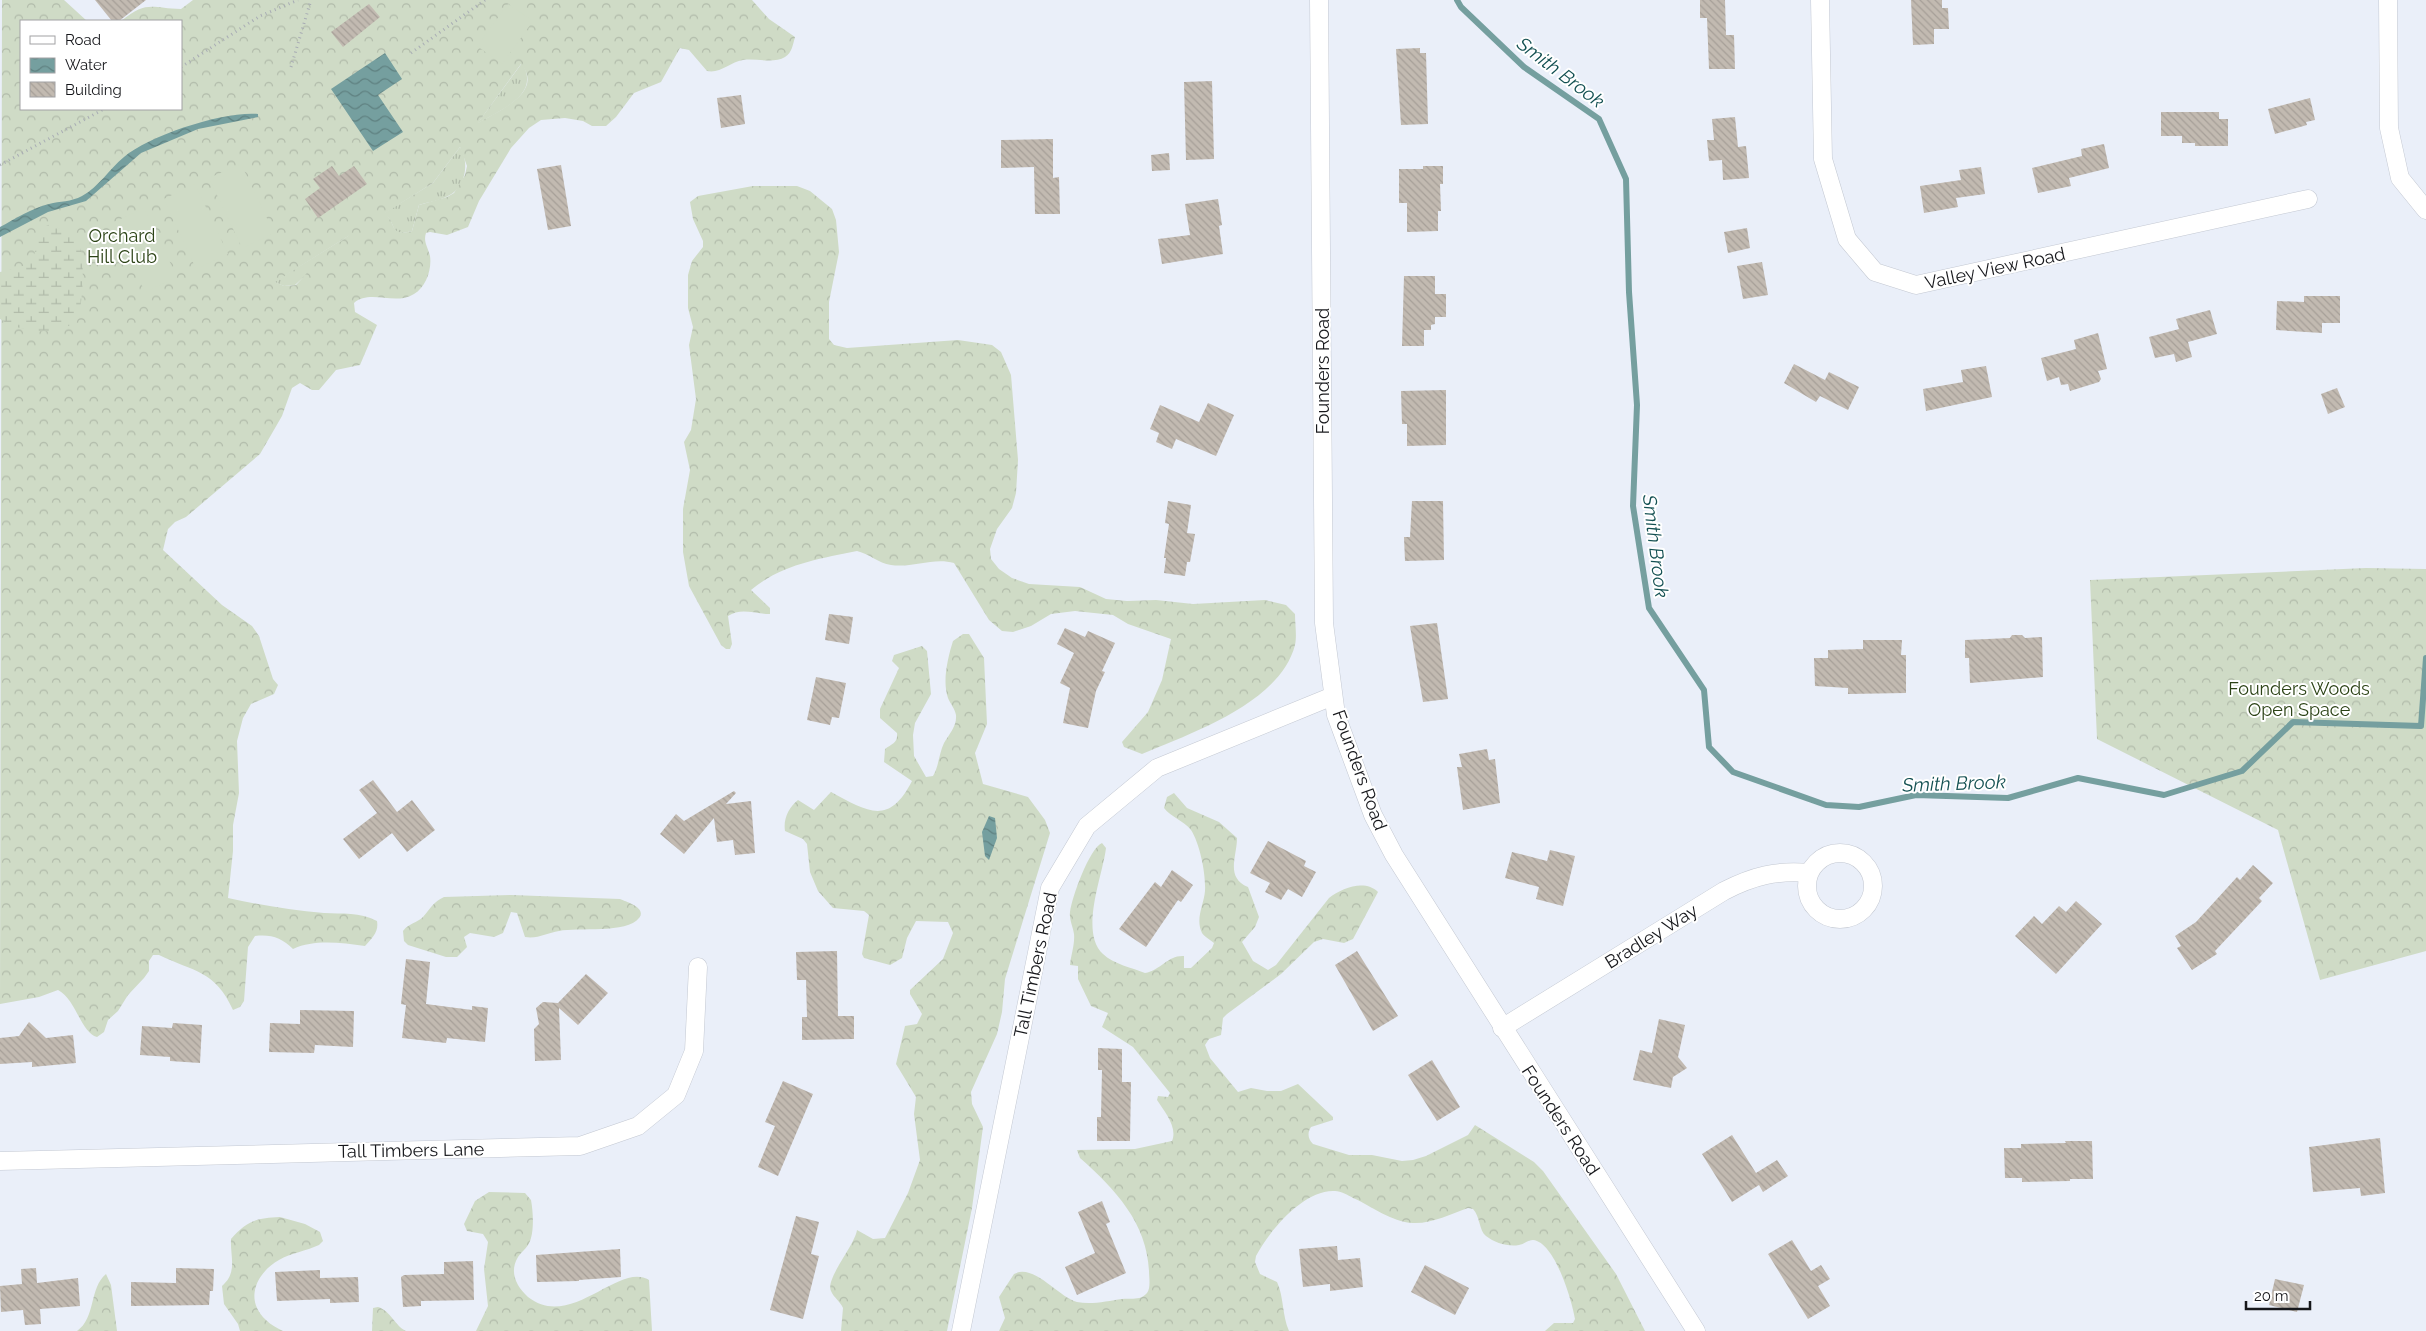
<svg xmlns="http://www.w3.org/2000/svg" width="2426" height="1331" font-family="Raleway,sans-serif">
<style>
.grass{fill:url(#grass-tufts)}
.forest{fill:url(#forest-crowns);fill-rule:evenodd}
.wetland{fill:url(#wetland-marsh)}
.pitch{fill:#cfdbc6}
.water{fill:url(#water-waves)}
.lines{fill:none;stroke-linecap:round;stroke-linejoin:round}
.stream{stroke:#759f9f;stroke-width:6}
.building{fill:url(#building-back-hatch)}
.street-casing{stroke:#c3c8d2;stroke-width:19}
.path{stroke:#a8acb4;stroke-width:3;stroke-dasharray:1 4;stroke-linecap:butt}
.street{stroke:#fff;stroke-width:18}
.labels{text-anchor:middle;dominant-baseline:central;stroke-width:4;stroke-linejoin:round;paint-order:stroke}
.park-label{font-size:18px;fill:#2c4316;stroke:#fff}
.street-label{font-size:18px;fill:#16171b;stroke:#fff}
.water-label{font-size:19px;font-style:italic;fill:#135052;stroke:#fff}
</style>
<defs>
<pattern id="grass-tufts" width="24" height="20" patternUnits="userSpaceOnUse" patternTransform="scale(1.25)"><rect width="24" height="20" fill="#cfdbc6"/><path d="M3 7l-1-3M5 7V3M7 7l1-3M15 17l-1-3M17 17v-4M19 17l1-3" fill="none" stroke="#b1bbaa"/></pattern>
<pattern id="forest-crowns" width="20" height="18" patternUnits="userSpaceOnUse" patternTransform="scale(1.25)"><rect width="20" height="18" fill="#cfdbc6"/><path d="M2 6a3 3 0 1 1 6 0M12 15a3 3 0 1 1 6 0" fill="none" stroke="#b1bbaa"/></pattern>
<pattern id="wetland-marsh" width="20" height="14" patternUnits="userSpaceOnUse" patternTransform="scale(1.25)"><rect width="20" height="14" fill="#cfdbc6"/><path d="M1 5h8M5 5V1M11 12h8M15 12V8" fill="none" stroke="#b1bbaa"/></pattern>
<pattern id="water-waves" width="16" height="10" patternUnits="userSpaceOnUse" patternTransform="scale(1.25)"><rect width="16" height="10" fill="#759f9f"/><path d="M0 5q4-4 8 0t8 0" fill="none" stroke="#5f8181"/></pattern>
<pattern id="building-back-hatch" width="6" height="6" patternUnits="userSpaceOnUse" patternTransform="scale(1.25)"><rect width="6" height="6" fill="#c2bab1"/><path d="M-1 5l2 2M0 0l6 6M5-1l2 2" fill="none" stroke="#a69f98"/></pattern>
</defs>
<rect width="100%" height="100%" fill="#eaeff9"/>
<g class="grass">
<path d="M 522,63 C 542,96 499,110 477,124 Z"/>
<path d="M 460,147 C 470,163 466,189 446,197 C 438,201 428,202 419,205 L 412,231 C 388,238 398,224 384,213 L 433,183 Z"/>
<polygon points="353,233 295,285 284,286 274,282"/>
</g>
<g class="forest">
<path d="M 2,0 L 64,0 L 87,21 L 21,21 L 21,109 L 181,109 L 181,21 L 121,21 C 147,0 151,8 181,9 L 193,0 L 752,0 L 769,19 L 795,37 C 793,44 792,53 785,57 C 774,64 756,58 743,60 C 730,62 720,74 707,71 L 689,50 L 680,48 L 661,82 L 634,93 L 616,117 L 606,126 L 592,126 L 583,121 L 565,118 L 541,120 L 529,128 L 511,148 L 479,201 L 468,227 L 447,235 L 430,232 L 426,233 C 423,242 428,247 430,256 C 432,269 426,287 414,294 C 395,306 370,289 354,303 L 355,312 L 377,325 L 360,365 L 336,370 L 319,390 L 312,390 L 300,383 L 292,388 L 282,416 L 260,454 L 186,517 L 175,522 L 168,529 L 163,550 L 222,605 L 252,626 L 259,636 L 273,679 L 278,685 L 274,694 L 251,704 L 243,718 L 237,741 L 239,793 L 233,825 L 233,851 L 228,898 C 260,905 291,910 324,913 C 343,914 359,912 377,921 C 379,932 372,938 365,946 C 341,943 315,939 293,949 C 282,938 271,934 255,936 L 248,947 L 244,1001 L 240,1007 L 233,1010 C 215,970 194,972 159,955 L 153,955 L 149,961 L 149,971 L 144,978 L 128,995 L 118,1011 L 108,1020 L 104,1032 L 97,1037 C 81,1033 76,999 58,990 L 39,997 L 0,1004 ZM 521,64 C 545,93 497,111 478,123 ZM 460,147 L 467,166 L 465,175 L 454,193 L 447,197 L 419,205 L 412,231 C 389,237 397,224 385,213 L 433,183 ZM 350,235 L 325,253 L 296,285 L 284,286 L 275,282 Z"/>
<path d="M 753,186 L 797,186 L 810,191 L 832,209 L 836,220 L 839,252 L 829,302 L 829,339 L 834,345 L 847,348 L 958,340 L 992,345 L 1001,352 L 1011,375 L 1018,460 L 1016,493 L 1012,508 L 997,529 L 990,549 L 991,559 L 999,569 L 1012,578 L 1029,584 L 1080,587 L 1106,599 L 1127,601 L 1156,600 L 1193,604 L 1265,600 L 1286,605 L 1295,614 C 1295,623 1297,636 1295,645 C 1280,703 1192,733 1142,754 L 1124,747 L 1122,742 L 1148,712 L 1162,680 L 1171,639 L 1128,624 L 1113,615 L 1075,611 L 1051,614 L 1031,626 L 1013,632 L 1002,631 L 989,620 L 954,563 C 934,557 912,568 891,565 C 878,563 870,554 857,551 C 819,559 782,564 751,590 L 770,608 L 770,614 C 755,614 741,607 728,616 L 732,644 L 730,649 L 726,649 L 721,645 L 689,586 L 683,552 L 683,509 L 690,470 L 684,442 L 691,430 L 696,399 L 689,345 L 693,327 L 688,308 L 688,275 L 692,261 L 703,247 L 703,241 L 693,219 L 690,202 L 698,196 Z"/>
<polygon points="2366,568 2426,569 2426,951 2320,980 2278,830 2097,739 2090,580"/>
<path d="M 963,634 L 969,634 L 984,658 L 987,724 L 975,753 L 983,784 L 1028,797 L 1045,820 L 1050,833 L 1005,979 L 1002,1012 L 997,1034 L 971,1092 L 972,1104 L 983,1127 L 972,1208 L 947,1331 L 841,1331 L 843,1308 C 840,1301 834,1298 831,1291 C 825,1279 855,1245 857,1230 L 873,1239 L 885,1238 L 908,1193 L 920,1160 L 914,1114 L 916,1097 L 896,1064 L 905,1026 L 917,1024 L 922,1014 L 910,994 L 910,990 L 943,959 L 953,933 L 948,922 L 916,921 L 907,938 L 902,958 L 890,965 L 864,958 L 862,954 L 869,915 L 864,911 L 833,908 L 818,891 L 810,872 L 807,844 L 803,839 L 785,831 C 783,819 789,807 798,800 L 814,810 L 831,792 C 868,812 889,826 912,781 L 884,762 L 885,749 C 892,744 898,743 897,733 L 880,718 L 880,709 L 899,668 L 892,661 L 894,655 L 922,646 L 927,651 L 931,694 L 915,723 L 913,735 L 914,756 L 926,777 L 933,776 C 939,766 939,753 944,743 C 949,734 957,726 956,715 C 955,709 950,703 948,698 C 942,681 948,657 953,641 Z"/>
<path d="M 1174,793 L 1187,808 L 1219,822 L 1237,838 C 1237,857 1225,877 1248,887 L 1259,917 L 1255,927 L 1242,942 L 1253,961 L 1268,970 L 1276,965 L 1329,898 C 1342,888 1365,879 1378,892 L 1353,939 L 1344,943 L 1323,939 L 1314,942 L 1281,974 L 1227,1014 L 1223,1018 L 1221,1035 L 1209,1039 L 1205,1045 L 1210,1058 L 1238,1092 L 1251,1088 L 1267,1091 L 1281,1091 L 1298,1084 L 1333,1117 L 1333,1120 L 1311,1127 C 1307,1133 1308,1139 1313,1144 L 1349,1155 L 1372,1155 L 1402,1161 L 1413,1160 L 1426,1156 L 1468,1135 L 1475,1125 L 1534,1162 L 1543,1171 L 1616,1274 L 1645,1331 L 1545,1331 L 1554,1323 L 1573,1323 L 1575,1319 C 1572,1301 1555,1242 1533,1240 C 1528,1240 1524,1244 1519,1245 C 1508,1247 1495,1243 1486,1236 C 1479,1231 1480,1216 1473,1209 L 1468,1208 C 1451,1214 1431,1224 1413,1223 C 1391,1222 1372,1206 1353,1198 C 1348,1195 1341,1191 1335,1191 C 1304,1189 1269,1231 1256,1256 L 1255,1262 L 1260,1274 L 1277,1282 C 1284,1297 1282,1315 1289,1331 L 999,1331 L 1005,1318 L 999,1297 L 1014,1274 C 1034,1263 1059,1298 1077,1302 C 1091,1305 1108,1301 1122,1299 C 1131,1298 1140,1301 1147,1293 C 1151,1287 1149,1278 1149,1271 C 1147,1223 1115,1189 1080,1158 L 1077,1150 L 1135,1149 L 1172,1141 C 1178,1127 1164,1111 1157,1100 L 1158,1096 L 1168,1097 L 1170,1093 L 1133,1047 L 1102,1027 L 1108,1013 L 1091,1006 L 1078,979 L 1078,966 L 1070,965 C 1071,955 1075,944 1074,934 C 1073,927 1069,919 1070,912 C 1072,897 1089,849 1102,843 L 1106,848 C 1103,875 1079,932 1103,954 C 1113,964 1133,968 1145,973 C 1161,970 1168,955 1184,956 L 1184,968 L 1191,968 L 1212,948 L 1214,943 C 1210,940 1204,936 1202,933 C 1195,919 1204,904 1205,891 C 1206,874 1200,844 1191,830 C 1184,821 1171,817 1164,808 L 1167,797 Z"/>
<path d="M 511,895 L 620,899 C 627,902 647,908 639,918 C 627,934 578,927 559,931 C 547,933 538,939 525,937 L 517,913 L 511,912 L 503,933 L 494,937 L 470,933 L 464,937 L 467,947 L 457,957 L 446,957 L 408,945 L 404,941 L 403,931 C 409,923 417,923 423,917 C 431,908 433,902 444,897 Z"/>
<path d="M 489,1192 L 525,1193 L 531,1200 C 533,1211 534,1227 531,1238 C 529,1247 523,1250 518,1257 C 509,1272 516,1286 528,1297 C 571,1331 619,1261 649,1280 L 652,1331 L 476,1331 L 488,1306 L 484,1269 L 488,1242 L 483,1234 L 467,1231 L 464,1224 L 475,1201 Z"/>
<path d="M 280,1217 L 305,1224 L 320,1232 L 323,1241 L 319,1245 C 306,1251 291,1253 279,1260 C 256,1273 244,1300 266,1320 C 271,1325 277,1328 283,1331 L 240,1331 L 238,1324 L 224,1304 L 222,1286 C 238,1272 230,1257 231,1239 C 247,1221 256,1218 280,1217 Z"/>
<path d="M 106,1274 L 111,1285 L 117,1331 L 77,1331 C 96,1318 89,1288 106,1274 Z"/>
<path d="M 378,1307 C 391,1311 394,1325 406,1331 L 372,1331 L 373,1308 Z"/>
</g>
<path class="wetland" d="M 51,224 C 62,230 75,237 80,248 C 85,259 83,312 76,320 C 61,338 17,332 0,319 L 0,272 C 36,265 33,261 41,228 Z"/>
<g class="pitch">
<polygon points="508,4 533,21 502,64 477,46"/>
<polygon points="241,164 274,233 242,248 209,178"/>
<polygon points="195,184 228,254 196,269 164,199"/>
<polygon points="144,208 177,277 145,292 112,223"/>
</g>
<g class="water">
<polygon points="385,53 402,79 378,95 403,132 373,151 331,89"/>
<path d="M 258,114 L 258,117 L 198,129 L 141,153 L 86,201 L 48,212 L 0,237 L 0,227 C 15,219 32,208 49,204 C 60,201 71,202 82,196 C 99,187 109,169 124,157 C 150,135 224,111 258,114 Z"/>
<polygon points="989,816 995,818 997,838 989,860 985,856 982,832"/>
</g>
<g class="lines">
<polyline class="stream" points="1457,0 1461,7 1524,67 1599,119 1626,179 1629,292 1637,405 1633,506 1649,608 1704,690 1709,747 1733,772 1826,805 1859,807 1916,795 2008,798 2078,778 2164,795 2242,771 2293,722 2421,726 2426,658"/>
</g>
<g class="building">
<polygon points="95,0 146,0 119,21 112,21"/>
<polygon points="1700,0 1725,0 1726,35 1734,35 1735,69 1709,69 1707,18 1700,18"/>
<polygon points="1911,0 1942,0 1942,8 1948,8 1949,29 1934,29 1934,44 1913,45"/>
<polygon points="369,4 380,17 343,47 331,32"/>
<polygon points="1420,48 1420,53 1426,53 1428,124 1401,125 1396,49"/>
<polygon points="1212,81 1214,159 1186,160 1184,82"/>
<polygon points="741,95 745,124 721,128 717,98"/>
<polygon points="2310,98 2315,120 2306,122 2307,125 2275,134 2268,109"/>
<polygon points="2161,112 2219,112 2219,119 2228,119 2228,146 2195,146 2195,143 2182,143 2182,136 2161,136"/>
<polygon points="1735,117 1738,147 1746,146 1749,178 1723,180 1722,160 1709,161 1707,140 1714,140 1712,119"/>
<polygon points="1053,139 1053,178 1059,177 1060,214 1035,214 1034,167 1001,168 1001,140"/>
<polygon points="2104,144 2109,168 2069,178 2071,186 2038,193 2032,168 2082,156 2081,149"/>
<polygon points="1169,153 1170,170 1152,171 1151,155"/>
<polygon points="561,165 571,226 548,230 537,169"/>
<polygon points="332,166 339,176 354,166 367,184 318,218 305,199 320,188 313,179"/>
<polygon points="1423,166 1443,166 1443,184 1440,184 1441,211 1438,211 1438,231 1407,232 1407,203 1399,203 1399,169 1423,169"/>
<polygon points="1981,167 1985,194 1956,198 1958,207 1924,213 1920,186 1961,180 1959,170"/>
<polygon points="1218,199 1222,225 1219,226 1223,254 1162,264 1158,239 1190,235 1185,204"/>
<polygon points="1747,228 1750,248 1728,253 1724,232"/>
<polygon points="1762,262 1768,295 1743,299 1737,266"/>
<polygon points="1404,276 1435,276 1435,294 1446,294 1446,317 1435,317 1435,324 1431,325 1431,330 1424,330 1424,346 1402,346"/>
<polygon points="2304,296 2340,296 2340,323 2322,323 2322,333 2276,330 2277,301 2304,302"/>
<polygon points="2210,310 2217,334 2188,342 2192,357 2176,362 2174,354 2155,358 2149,337 2179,329 2176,319"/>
<polygon points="2098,333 2107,369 2098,371 2101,379 2099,382 2070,391 2068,384 2061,385 2059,377 2047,381 2041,358 2076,349 2074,340"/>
<polygon points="1794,364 1825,380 1829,372 1859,387 1848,410 1820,396 1816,402 1784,383"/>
<polygon points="1986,366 1992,397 1926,411 1923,389 1963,382 1961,370"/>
<polygon points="2337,388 2345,407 2328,414 2321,394"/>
<polygon points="1446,390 1446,445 1407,446 1407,424 1402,424 1401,391"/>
<polygon points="1208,403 1234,415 1216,456 1176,439 1172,449 1156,442 1159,433 1150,429 1160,405 1199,422"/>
<polygon points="1168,501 1191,505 1187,533 1195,534 1190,562 1187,562 1185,576 1164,573 1166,558 1164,558 1169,524 1165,523"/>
<polygon points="1412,501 1443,501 1444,560 1405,561 1404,537 1410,537"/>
<polygon points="829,614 853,617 849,644 825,640"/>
<polygon points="1437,623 1448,699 1423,702 1410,626"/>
<polygon points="1065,628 1085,637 1088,631 1115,643 1102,671 1105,672 1096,691 1088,728 1063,723 1070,688 1060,683 1074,653 1057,644"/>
<polygon points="2012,635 2022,635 2025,638 2042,637 2043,677 1970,683 1969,658 1965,658 1965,640 2010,638"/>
<polygon points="1863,640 1902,640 1901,655 1906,655 1906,693 1848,694 1848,688 1815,686 1814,658 1828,658 1828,650 1863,649"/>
<polygon points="816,677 846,683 839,718 832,717 830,725 807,720"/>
<polygon points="1487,749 1489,760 1495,759 1500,803 1463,810 1457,767 1462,767 1459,754"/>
<polygon points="373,780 397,812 412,800 435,830 407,852 392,833 359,859 343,839 377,813 359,790"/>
<polygon points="734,791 736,793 726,804 751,801 755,853 735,855 733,840 717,842 714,818 684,854 660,834 676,814 684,821"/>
<polygon points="1268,841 1306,861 1304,866 1316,872 1302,897 1288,889 1281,900 1265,892 1270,883 1250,873"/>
<polygon points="1550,850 1575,856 1563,906 1536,899 1539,887 1505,878 1512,852 1547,861"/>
<polygon points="2253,865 2273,883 2259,898 2262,901 2215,951 2217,954 2192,970 2177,948 2181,946 2175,936 2196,922 2237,877 2240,880"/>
<polygon points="1172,870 1193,885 1181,902 1178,900 1146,947 1119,929 1155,882 1161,887"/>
<polygon points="2076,901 2102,924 2056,974 2015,936 2034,916 2042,924 2059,906 2066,912"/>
<polygon points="837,951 838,1016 854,1016 854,1039 802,1040 802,1017 807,1017 806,980 797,980 796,952"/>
<polygon points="1357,951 1398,1016 1373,1031 1335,965"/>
<polygon points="406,959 430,962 426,1004 472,1010 472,1006 488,1008 485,1042 447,1038 446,1043 402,1038 406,1005 401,1004"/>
<polygon points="586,974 608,993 578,1025 559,1008 561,1060 535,1061 534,1029 539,1024 536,1008 543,1002 558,1003"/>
<polygon points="300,1010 354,1011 353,1047 315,1045 314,1053 269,1052 270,1023 300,1024"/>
<polygon points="1659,1019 1685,1025 1678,1057 1687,1068 1673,1077 1671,1088 1633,1080 1640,1050 1652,1053"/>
<polygon points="29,1022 46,1038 73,1035 76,1063 32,1067 32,1062 0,1064 0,1038 19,1036"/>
<polygon points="173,1023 202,1025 200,1063 170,1061 170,1057 140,1055 142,1026 172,1028"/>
<polygon points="1098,1048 1122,1049 1122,1082 1131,1082 1130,1141 1097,1141 1097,1117 1101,1117 1102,1070 1098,1070"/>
<polygon points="1432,1060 1460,1107 1437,1121 1408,1075"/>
<polygon points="783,1081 813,1094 778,1176 758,1167 775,1126 765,1122"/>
<polygon points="1732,1135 1756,1173 1777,1160 1788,1176 1763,1192 1759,1185 1732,1202 1702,1154"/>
<polygon points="2380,1138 2385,1193 2361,1196 2360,1188 2313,1192 2309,1147"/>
<polygon points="2065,1141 2092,1141 2093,1179 2070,1179 2070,1181 2022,1182 2022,1178 2005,1178 2004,1148 2021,1148 2021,1144 2066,1143"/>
<polygon points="1102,1201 1110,1222 1106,1224 1126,1273 1077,1295 1065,1267 1095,1253 1078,1212"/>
<polygon points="796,1216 819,1222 811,1254 819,1256 803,1319 770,1310"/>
<polygon points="1792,1240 1811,1271 1821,1265 1830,1279 1818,1286 1830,1306 1808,1319 1768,1254"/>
<polygon points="1337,1246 1338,1260 1360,1258 1363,1287 1330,1291 1330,1284 1303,1287 1299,1249"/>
<polygon points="620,1249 621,1277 579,1280 579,1281 537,1282 536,1255"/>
<polygon points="473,1261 474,1300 421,1301 421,1306 403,1307 401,1277 404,1275 444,1274 444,1262"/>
<polygon points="1425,1265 1469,1288 1455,1315 1411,1292"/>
<polygon points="36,1268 37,1283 78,1278 80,1306 40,1309 41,1324 25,1325 23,1310 1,1312 0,1286 22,1284 21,1269"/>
<polygon points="176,1268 214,1269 213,1291 210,1291 209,1305 131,1306 131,1282 176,1283"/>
<polygon points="320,1270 320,1278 358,1277 359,1302 330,1303 330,1299 277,1301 275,1272"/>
<polygon points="2275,1279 2304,1285 2297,1312 2269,1305"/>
</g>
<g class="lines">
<g class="street-casing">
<g id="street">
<polyline points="1319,0 1324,623 1336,715 1373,815 1394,855 1696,1331"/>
<polyline points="1820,0 1823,159 1847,239 1875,272 1916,285 2308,199"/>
<polyline points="2388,0 2389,128 2400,178 2426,210"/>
<circle cx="1840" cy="886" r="33"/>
<path d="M 1502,1028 L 1724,891 C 1753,876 1777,870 1809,873"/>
<polyline points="0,1161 580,1146 638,1126 676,1095 694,1051 698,967"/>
<polyline points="961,1331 1050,888 1087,826 1157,768 1333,696"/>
</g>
</g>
<g class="path">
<polyline points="411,53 485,0"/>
<polyline points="181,67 260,16 298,0"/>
<polyline points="291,67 311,0"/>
<polyline points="0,165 104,109"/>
</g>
<use href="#street" class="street"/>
</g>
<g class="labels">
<g class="park-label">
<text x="122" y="235">Orchard<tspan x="122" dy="21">Hill Club</tspan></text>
<text x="2299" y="688">Founders Woods<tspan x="2299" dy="21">Open Space</tspan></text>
</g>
<g class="street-label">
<text transform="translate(1995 268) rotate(-12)">Valley View Road</text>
<text transform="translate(1322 371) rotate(-90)">Founders Road</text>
<text transform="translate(1360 770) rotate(70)">Founders Road</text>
<text transform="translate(1651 936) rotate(-32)">Bradley Way</text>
<text transform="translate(1035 965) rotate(-78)">Tall Timbers Road</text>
<text transform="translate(1561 1120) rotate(57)">Founders Road</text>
<text transform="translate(411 1150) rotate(-1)">Tall Timbers Lane</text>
</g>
<g class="water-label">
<text transform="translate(1561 72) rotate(37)">Smith Brook</text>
<text transform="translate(1656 546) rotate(83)">Smith Brook</text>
<text transform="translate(1954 783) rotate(-2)">Smith Brook</text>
</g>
</g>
<rect x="20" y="20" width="162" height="90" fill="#ffffff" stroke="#a2a2a4"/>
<rect x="30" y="36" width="25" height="8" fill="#ffffff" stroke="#a2a2a4"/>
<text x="65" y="45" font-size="15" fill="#16171b">Road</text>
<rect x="30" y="58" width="25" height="15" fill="url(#water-waves)" stroke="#a2a2a4"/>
<text x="65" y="70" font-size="15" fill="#16171b">Water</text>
<rect x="30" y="82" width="25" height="15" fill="url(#building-back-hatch)" stroke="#a2a2a4"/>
<text x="65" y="95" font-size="15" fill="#16171b">Building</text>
<path d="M2246 1301v8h64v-8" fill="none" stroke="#16171b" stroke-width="2.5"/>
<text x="2254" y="1301" font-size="15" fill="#16171b" stroke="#ffffff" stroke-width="4" paint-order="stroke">20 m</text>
</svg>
